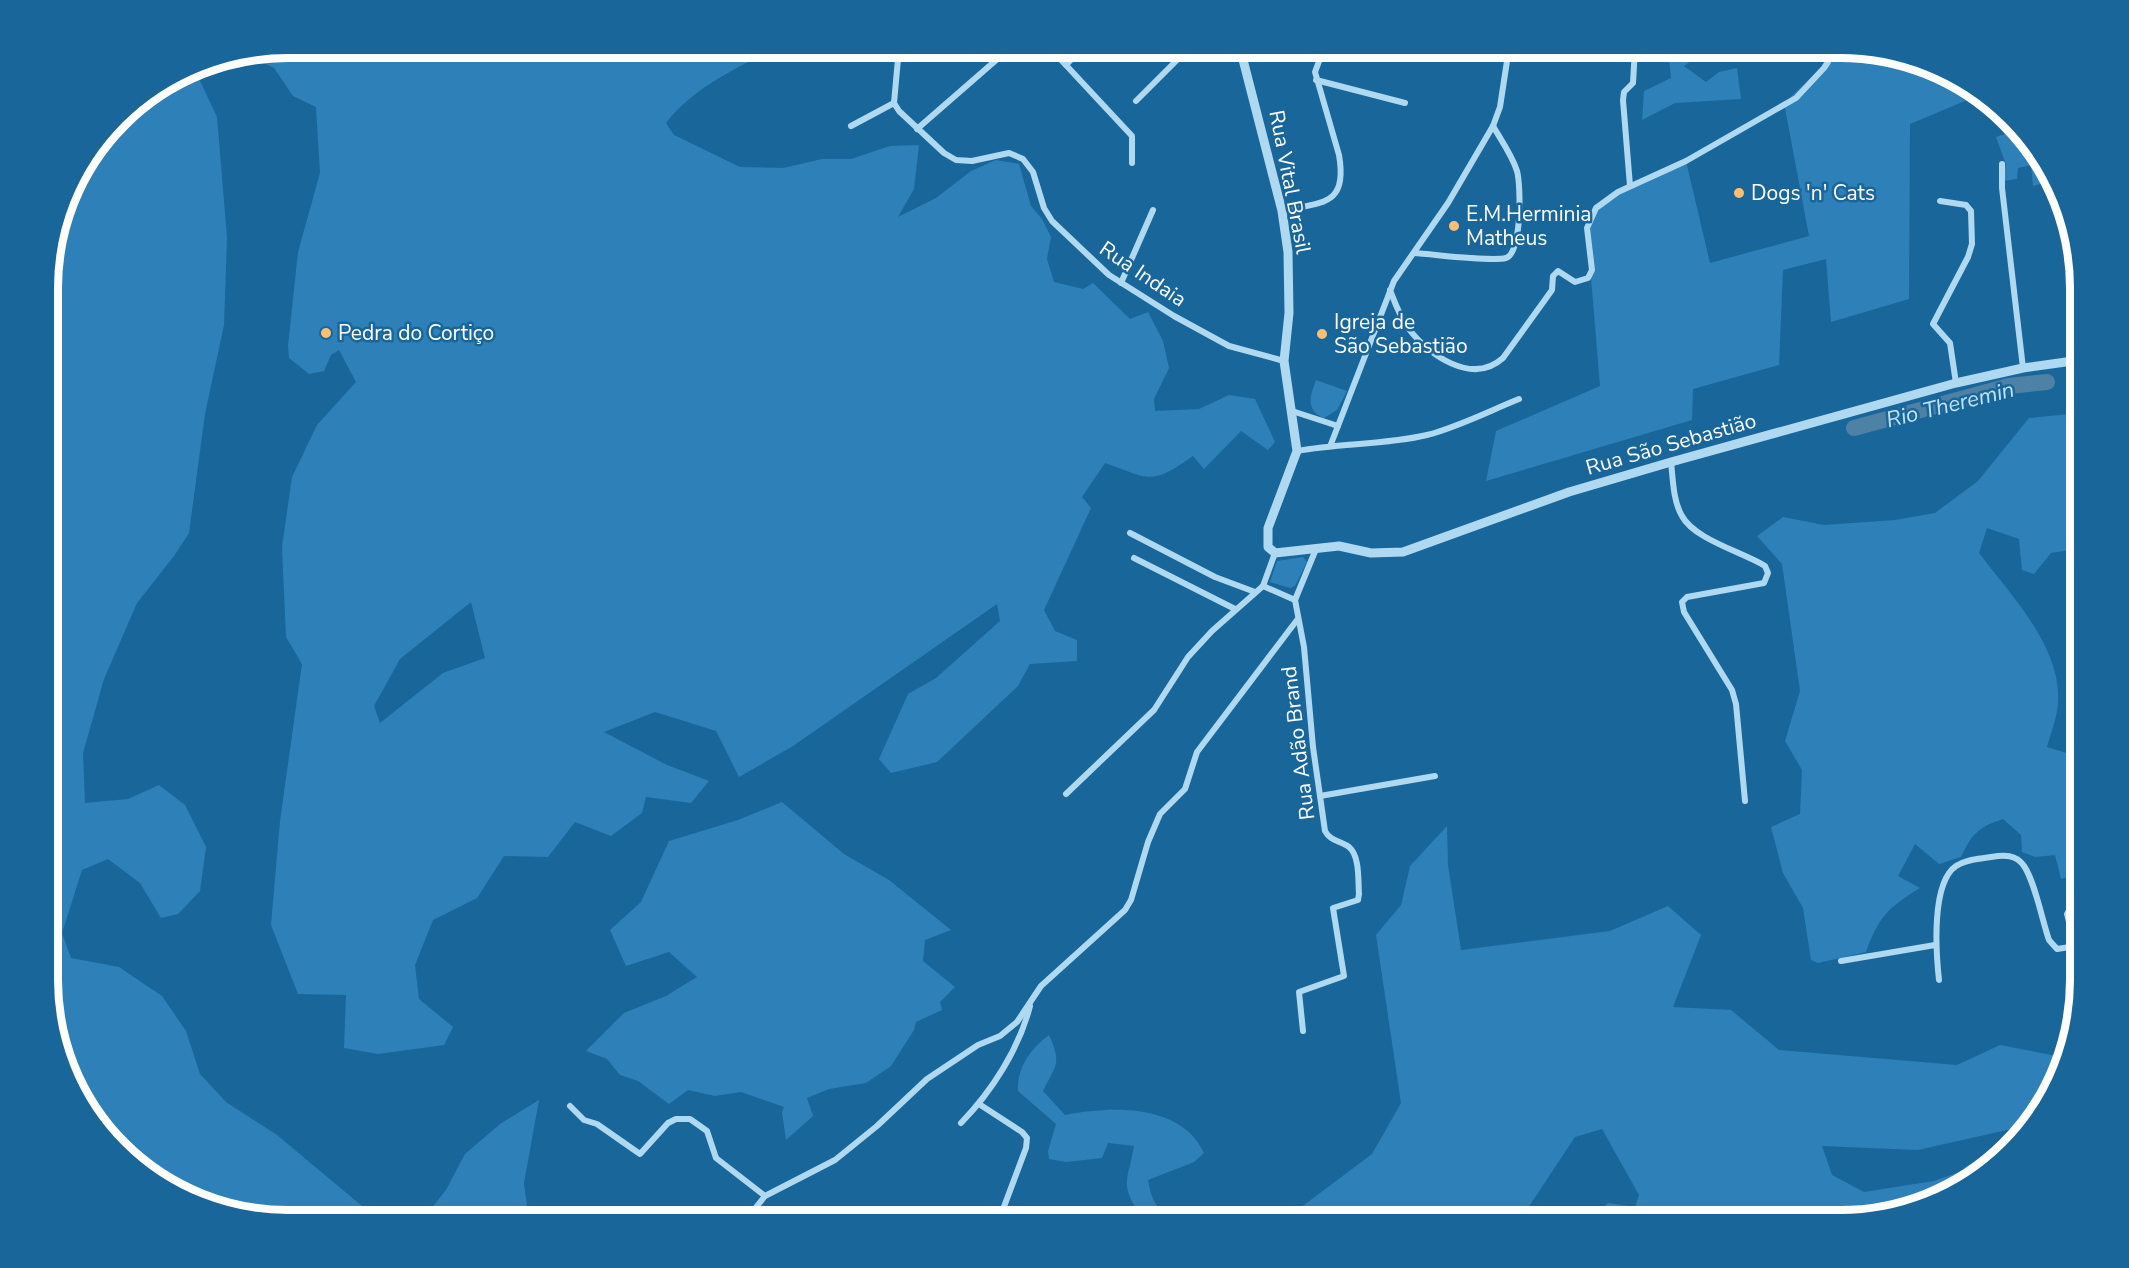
<svg xmlns="http://www.w3.org/2000/svg" width="2129" height="1268" font-family="'Nunito Sans',sans-serif">
  <style>
    .green { fill: #2d81b8; fill-rule: evenodd }
    .lines { fill: none; stroke-linecap: round; stroke-linejoin: round }
    .river { stroke: #4d81a6; stroke-width: 16 }
    .minor { stroke: #afd8f1; stroke-width: 6 }
    .tertiary { stroke: #afd8f1; stroke-width: 9 }
    .poi-dot { fill: #ffbf70; stroke: #19669b; stroke-width: 2 }
    .labels { text-anchor: middle; stroke-width: 5; stroke-linejoin: round; paint-order: stroke }
    .street-label { font-size: 21px; fill: #fff; stroke: #19669b }
    .poi-label { font-size: 21px; fill: #fff; stroke: #19669b; text-anchor: start }
    .water-label { font-size: 22px; font-style: italic; fill: #bfe2f8; stroke: #19669b }
    .rim { fill: none; stroke: #fff; stroke-width: 8 }
  </style>
  <rect width="100%" height="100%" fill="#19669b"/>
  <g class="green">
    <path d="M 289,48 L 775,48 C 736,69 694,87 666,123 L 674,135 L 740,167 L 783,168 L 822,159 L 851,159 L 890,146 L 919,145 L 914,189 L 898,217 L 936,198 L 971,171 L 996,160 L 1019,164 L 1031,206 L 1042,219 L 1051,237 L 1047,259 L 1054,282 L 1083,289 L 1093,283 L 1130,319 L 1148,312 L 1163,341 L 1169,368 L 1154,399 L 1155,411 L 1199,409 L 1229,395 L 1255,399 L 1275,442 L 1268,450 L 1241,431 L 1204,469 L 1193,456 C 1150,486 1151,479 1105,463 L 1082,497 L 1091,508 L 1044,610 L 1055,631 L 1077,640 L 1077,661 L 1030,664 L 1018,686 L 937,762 L 891,773 L 879,759 L 908,694 L 936,678 L 1000,621 L 997,604 L 793,746 L 739,777 L 716,731 L 655,712 L 604,732 L 667,765 L 709,781 L 691,803 L 646,797 L 642,813 L 611,836 L 575,822 L 548,857 L 504,856 L 477,898 L 433,920 L 415,965 L 419,999 L 453,1027 L 444,1045 L 378,1054 L 344,1048 L 346,995 L 298,994 L 271,925 L 280,821 L 302,664 L 286,637 L 282,547 L 292,477 L 317,425 L 356,382 L 339,350 L 331,355 L 324,371 L 309,374 L 289,358 L 288,346 L 298,252 L 320,173 L 316,107 L 293,96 L 274,68 L 250,56 ZM 471,602 L 485,658 L 443,673 L 380,723 L 374,706 L 400,659 Z"/>
    <polygon points="1668,48 1708,48 1684,66 1706,82 1719,72 1737,68 1741,99 1675,103 1642,120 1644,91 1671,78"/>
    <path d="M 1885,54 C 1918,58 1953,73 1977,96 L 1910,124 L 1909,299 L 1831,322 L 1826,259 L 1783,270 L 1779,365 L 1693,389 L 1692,420 L 1486,481 L 1496,431 L 1600,386 L 1588,242 L 1590,218 L 1607,199 L 1686,161 L 1710,263 L 1809,236 L 1784,103 L 1828,62 Z"/>
    <polygon points="194,68 217,117 227,238 224,325 205,414 189,533 174,556 137,603 104,679 83,753 85,803 128,799 159,785 185,805 206,847 200,891 178,914 161,918 140,883 108,859 82,870 62,933 71,958 119,967 162,996 186,1031 200,1074 226,1102 277,1135 362,1206 394,1220 430,1210 446,1190 465,1154 500,1124 539,1100 524,1183 529,1220 288,1220 226,1212 168,1188 88,1113 50,1010 50,258 73,182 130,108"/>
    <path d="M 2014,131 C 2032,147 2044,157 2048,182 L 2033,186 L 2031,165 L 2018,168 L 2017,179 L 2003,181 L 2002,170 L 2006,165 L 1996,137 Z"/>
    <polygon points="2058,191 2068,212 2073,237 2063,238 2055,196"/>
    <path d="M 1316,380 L 1347,391 L 1337,410 L 1324,418 C 1305,410 1310,396 1316,380 Z"/>
    <path d="M 2080,413 L 2080,680 L 2066,650 L 2073,571 L 2070,550 L 2051,553 L 2034,574 L 2022,570 L 2019,539 L 1987,528 L 1979,553 C 2012,597 2067,652 2057,711 C 2055,723 2050,736 2047,747 L 2080,757 L 2080,873 L 2061,879 L 2055,855 L 2035,857 L 2022,852 L 2021,835 L 2003,819 C 1977,828 1973,833 1961,857 L 1939,864 L 1915,844 L 1898,876 L 1920,888 C 1888,908 1879,916 1866,952 L 1818,963 L 1811,960 L 1803,908 L 1783,873 L 1771,827 L 1800,814 L 1802,770 L 1785,741 L 1800,691 L 1782,564 L 1757,536 L 1783,517 L 1824,525 L 1895,520 L 1935,513 L 1978,481 L 2029,418 Z"/>
    <polygon points="1303,557 1307,562 1295,586 1290,588 1270,582 1277,561"/>
    <polygon points="782,802 844,854 889,880 951,930 925,940 923,961 955,987 940,1002 942,1010 916,1022 914,1030 891,1066 866,1083 829,1089 807,1098 813,1116 786,1140 782,1112 784,1107 741,1092 715,1096 688,1090 669,1104 638,1081 620,1075 607,1059 586,1051 624,1013 666,996 697,977 669,952 626,966 610,930 641,902 669,841 738,820"/>
    <path d="M 1447,826 L 1448,865 L 1461,950 L 1610,931 L 1668,906 L 1701,935 L 1673,1007 L 1731,1010 L 1779,1050 L 1957,1065 L 2000,1045 L 2062,1057 L 2049,1100 L 2029,1125 L 1918,1150 L 1822,1146 L 1832,1175 L 1864,1192 L 1934,1181 L 1968,1169 L 1982,1172 L 1961,1188 L 1856,1220 L 1591,1220 L 1608,1203 L 1635,1207 L 1639,1195 L 1602,1129 L 1575,1137 L 1520,1220 L 1373,1220 L 1373,1208 C 1346,1218 1319,1226 1292,1214 L 1372,1154 L 1401,1103 L 1376,935 L 1401,905 L 1410,866 Z"/>
    <path d="M 1049,1035 C 1062,1064 1056,1065 1043,1091 L 1065,1115 C 1110,1106 1181,1103 1204,1153 L 1194,1162 L 1148,1180 C 1156,1229 1178,1206 1210,1220 L 1143,1220 C 1119,1182 1127,1185 1134,1146 L 1108,1143 L 1102,1158 L 1066,1162 L 1049,1159 L 1048,1151 L 1056,1124 L 1018,1091 C 1017,1068 1030,1049 1049,1035 Z"/>
  </g>
  <g class="lines">
    <polyline class="river" points="1854,428 2009,386 2047,382"/>
    <g class="minor">
      <polyline points="899,48 894,103 899,111 944,153 956,160 972,161 1009,153 1023,159 1033,172 1044,208 1052,221 1109,275 1174,316 1229,346 1284,361"/>
      <polyline points="1050,48 1132,136 1132,163"/>
      <polyline points="1194,48 1197,51 1201,48"/>
      <polyline points="1066,65 1082,48"/>
      <polyline points="1316,80 1405,103"/>
      <polyline points="1136,101 1189,48"/>
      <polyline points="851,126 894,103"/>
      <polyline points="917,129 1010,48"/>
      <polyline points="2002,164 2002,188 2023,368"/>
      <polyline points="1630,186 1623,100 1624,92 1633,83 1635,48"/>
      <polyline points="1940,201 1966,205 1971,211 1972,244 1968,257 1933,324 1950,343 1956,383"/>
      <path d="M 1282,211 C 1322,202 1348,206 1339,155 L 1315,72 L 1324,48"/>
      <path d="M 1414,253 C 1433,254 1490,262 1506,258 C 1522,253 1521,185 1517,171 C 1512,155 1501,140 1493,126"/>
      <polyline points="1121,283 1153,210"/>
      <path d="M 1390,290 C 1395,303 1400,317 1408,328 C 1429,355 1472,386 1503,358 L 1552,290 L 1553,276 L 1558,271 L 1575,282 L 1588,278 L 1592,270 L 1587,228 L 1596,208 L 1618,192 L 1686,161 L 1796,98 L 1824,68 L 1828,62 L 1825,48"/>
      <polyline points="1292,411 1338,426"/>
      <polyline points="1331,444 1394,281 1448,203 1493,126 1500,107 1509,48"/>
      <path d="M 1297,451 C 1340,443 1385,445 1427,435 C 1458,427 1489,411 1519,399"/>
      <path d="M 1671,462 C 1673,479 1673,501 1682,516 C 1694,539 1742,552 1765,566 L 1768,573 L 1764,583 L 1687,597 L 1682,602 L 1684,612 L 1732,690 L 1736,704 L 1745,801"/>
      <polyline points="1130,533 1215,577 1255,592"/>
      <polyline points="1134,558 1235,609"/>
      <polyline points="1263,586 1275,553"/>
      <polyline points="1263,586 1295,600"/>
      <polyline points="1066,794 1154,710 1188,657 1212,631 1263,586"/>
      <polyline points="1320,796 1435,776"/>
      <polyline points="1841,961 1935,945"/>
      <path d="M 1939,980 C 1936,953 1931,883 1956,866 C 1966,859 1980,859 1991,857 C 2004,855 2016,854 2024,866 C 2035,882 2042,920 2049,940 L 2057,949 L 2070,947 L 2074,941 L 2067,914 L 2074,902 L 2080,899"/>
      <path d="M 1303,1031 L 1299,992 L 1344,976 L 1333,908 L 1358,900 L 1359,894 C 1358,881 1360,856 1349,847 C 1341,841 1330,841 1325,831 L 1313,747 L 1304,647 L 1295,600 L 1316,549"/>
      <polyline points="979,1104 1022,1132 1027,1138 1026,1148 999,1220"/>
      <polyline points="570,1106 584,1120 597,1124 640,1154 668,1123 676,1119 690,1119 707,1131 716,1158 765,1196"/>
      <path d="M 961,1123 C 992,1091 1019,1049 1030,1006"/>
      <polyline points="746,1220 765,1196 835,1160 877,1126 927,1079 978,1045 1000,1036 1017,1022 1041,986 1125,910 1131,900 1148,842 1160,814 1185,789 1197,752 1297,620"/>
    </g>
    <polyline class="tertiary" points="1240,48 1282,211 1288,252 1289,313 1284,361 1297,451 1268,528 1268,547 1275,553 1339,546 1371,553 1403,552 1569,492 1671,462 1956,383 2023,368 2080,360"/>
  </g>
  <g class="poi-dot">
    <circle cx="1739" cy="193" r="6"/>
    <circle cx="1454" cy="226" r="6"/>
    <circle cx="326" cy="333" r="6"/>
    <circle cx="1322" cy="334" r="6"/>
  </g>
  <g class="labels">
    <g class="street-label">
      <text transform="translate(1290 182) rotate(79)" y="7">Rua Vital Brasil</text>
      <text transform="translate(1143 274) rotate(34)" y="7">Rua Indaia</text>
      <text transform="translate(1671 444) rotate(-16)" y="7">Rua São Sebastião</text>
      <text transform="translate(1298 743) rotate(-97)" y="7">Rua Adão Brand</text>
    </g>
    <g class="poi-label">
      <text x="1751" y="200">Dogs 'n' Cats</text>
      <text x="1466" y="221">E.M.Herminia<tspan x="1466" dy="24">Matheus</tspan></text>
      <text x="1334" y="329">Igreja de<tspan x="1334" dy="24">São Sebastião</tspan></text>
      <text x="338" y="340">Pedra do Cortiço</text>
    </g>
    <g class="water-label">
      <text transform="translate(1950 404) rotate(-14)" y="8">Rio Theremin</text>
    </g>
  </g>
  <path d="M0 0H2129V1268H0ZM288 58H1840A230 230 0 0 1 2070 288V980A230 230 0 0 1 1840 1210H288A230 230 0 0 1 58 980V288A230 230 0 0 1 288 58Z" fill="#19669b" fill-rule="evenodd"/>
  <path class="rim" d="M288 58H1840A230 230 0 0 1 2070 288V980A230 230 0 0 1 1840 1210H288A230 230 0 0 1 58 980V288A230 230 0 0 1 288 58Z"/>
</svg>
